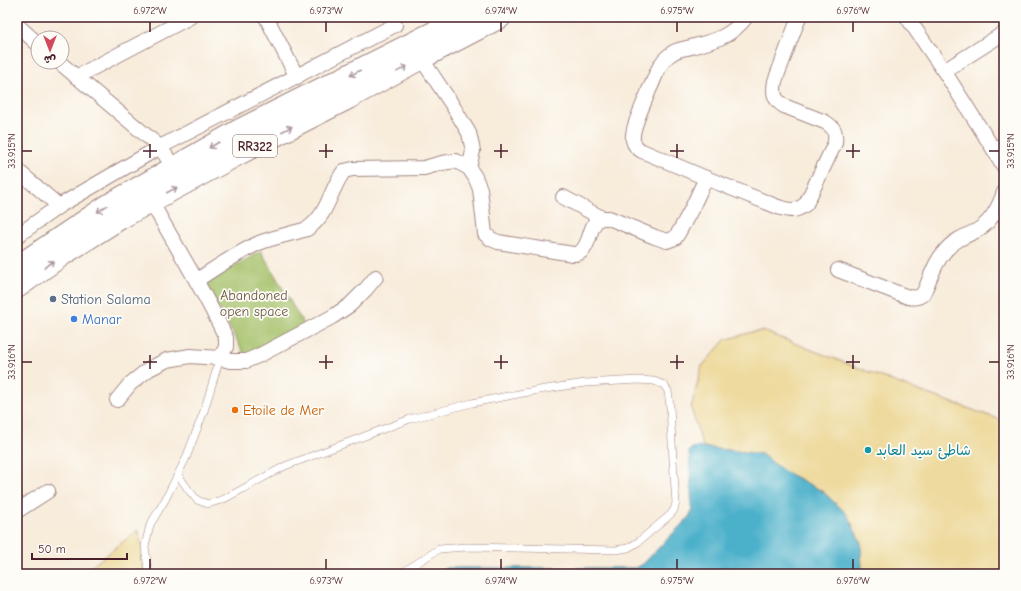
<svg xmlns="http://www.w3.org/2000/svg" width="1021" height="591" font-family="'Comic Neue','Playpen Sans Arabic',sans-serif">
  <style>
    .green { fill: #a4c067; stroke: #777049 }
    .sand { fill: #eeda9e; stroke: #9c7c64 }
    .water { fill: #4bb0ca; stroke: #4a687a }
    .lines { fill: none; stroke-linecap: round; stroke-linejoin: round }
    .service-casing { stroke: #a18683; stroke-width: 8 }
    .minor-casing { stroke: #a18683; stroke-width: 16 }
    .primary-casing { stroke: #a18683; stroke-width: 24 }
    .service { stroke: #fff; stroke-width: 7 }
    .minor { stroke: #fff; stroke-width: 14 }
    .primary { stroke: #fff; stroke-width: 22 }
    .oneway { stroke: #ae9aa0 }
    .ticks { fill: none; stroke: #4a1f2b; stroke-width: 1.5 }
    .service-dot { fill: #5c6f8a; stroke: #fdfcf7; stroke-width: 1.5 }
    .shop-dot { fill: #3f7fe0; stroke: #fdfcf7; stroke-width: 1.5 }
    .food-dot { fill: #e8710a; stroke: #fdfcf7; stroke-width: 1.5 }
    .culture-dot { fill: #0f9aa8; stroke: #fdfcf7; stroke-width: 1.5 }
    .labels { text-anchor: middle; stroke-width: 3.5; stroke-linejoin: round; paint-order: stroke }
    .shield { fill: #fdfcf7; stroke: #806168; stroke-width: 1 }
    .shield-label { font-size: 13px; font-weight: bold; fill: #4a1f2b }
    .park-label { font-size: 14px; fill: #6a5740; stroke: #fdfcf7 }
    .service-label { font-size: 14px; fill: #4e5e75; stroke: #fdfcf7; text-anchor: start }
    .shop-label { font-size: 14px; fill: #366cbe; stroke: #fdfcf7; text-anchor: start }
    .food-label { font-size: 14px; fill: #c56008; stroke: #fdfcf7; text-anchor: start }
    .culture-label { font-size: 14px; fill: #0d838f; stroke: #fdfcf7; text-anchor: start }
    .neatline { fill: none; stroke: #4a1f2b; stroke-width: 1.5 }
    .ticks-label { font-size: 10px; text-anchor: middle; fill: #4a1f2b }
  </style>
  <rect width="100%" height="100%" fill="#fdfcf7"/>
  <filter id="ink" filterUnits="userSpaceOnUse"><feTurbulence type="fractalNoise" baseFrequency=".025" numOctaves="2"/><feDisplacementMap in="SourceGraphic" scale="8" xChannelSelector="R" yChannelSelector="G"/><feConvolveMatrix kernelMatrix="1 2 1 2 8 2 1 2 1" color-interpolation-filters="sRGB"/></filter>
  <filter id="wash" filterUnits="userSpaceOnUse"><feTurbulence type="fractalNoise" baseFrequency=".012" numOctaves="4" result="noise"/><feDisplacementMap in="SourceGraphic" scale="16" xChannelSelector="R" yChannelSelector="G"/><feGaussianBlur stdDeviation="0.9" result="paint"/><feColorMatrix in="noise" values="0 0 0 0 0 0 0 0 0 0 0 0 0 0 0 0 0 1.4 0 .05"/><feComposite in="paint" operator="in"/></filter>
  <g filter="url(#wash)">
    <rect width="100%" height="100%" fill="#f8ecdb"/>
    <polygon class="green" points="261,251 304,325 246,357 205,283"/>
    <g class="sand">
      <polygon points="763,331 905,386 1004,421 1004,574 862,574 861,543 847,514 822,491 784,471 761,454 703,447 691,408 702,366 725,340 752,332"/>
      <polygon points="138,530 150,574 82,574"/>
    </g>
    <polygon class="water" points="703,447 761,454 784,471 822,491 847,514 861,543 862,574 433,574 435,572 447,568 636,568 643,564 689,517 692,511 689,451 692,448"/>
  </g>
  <g filter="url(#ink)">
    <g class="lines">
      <defs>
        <g id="service">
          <polyline points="178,475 188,489 197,500 208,504 224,499 285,466 410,419 472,403 539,390 585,383 638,380 654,381 664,385 668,391 670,407 673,460 676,503 674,510 670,515 638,542 628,548 616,550 467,547 439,549 400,574"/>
          <polyline points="150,574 148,570 145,546 150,525 165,500 186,458 204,411 220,358"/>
        </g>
        <g id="minor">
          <polyline points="266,17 297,77"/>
          <path d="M 746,17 C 731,37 714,41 691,47 C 684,49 676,49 671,54 C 666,57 662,62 659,68 C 655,75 653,83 649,90 C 645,102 631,128 633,140 C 634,145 638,149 642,151 L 706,178 L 778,207 C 791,211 795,212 806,204 L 835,143 C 836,132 835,128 825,122 L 784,106 C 773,99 773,92 775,81 L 799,17"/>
          <polyline points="907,17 944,71 994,150 1004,144"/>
          <polyline points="17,25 38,44"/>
          <polyline points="421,58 451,103 469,133 473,151 469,168"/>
          <polyline points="59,62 160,147 174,168"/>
          <polyline points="944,71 1004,33"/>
          <polyline points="76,77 190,17"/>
          <polyline points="994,150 1004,167"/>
          <polyline points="17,170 59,206"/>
          <polyline points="563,197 602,218"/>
          <path d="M 151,201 C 176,247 204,290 226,338 L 226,347 L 220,358"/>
          <polyline points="17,236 59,206 160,147 395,25"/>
          <path d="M 838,270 L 908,297 C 914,298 918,298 923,294 C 930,280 934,263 945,251 C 953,241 965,236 976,231 C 991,223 999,207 1004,192"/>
          <path d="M 197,280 C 217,267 237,253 259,243 C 274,237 291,234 307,229 C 329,214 329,191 344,171 L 353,169 L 424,168 L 442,163 L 456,161 L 469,168 L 475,177 L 480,189 L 485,234 L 491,239 L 498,242 L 573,254 C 575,254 577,254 579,253 C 592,246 588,221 602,218 C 604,218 607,218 609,218 L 655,237 L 667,241 L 675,238 L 679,232 L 691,210 L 706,178"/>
          <polyline points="117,400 130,384 149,369 167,360 190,356 220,358 230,361 246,361 260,355 332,317 350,305 366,289 376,277"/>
          <polyline points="17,511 48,491"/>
        </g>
        <g id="primary">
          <polyline points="17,267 109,205 240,130 465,17"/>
          <polyline points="17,287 63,254 120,218 151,201 240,153 348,98 421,58 500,17"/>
        </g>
      </defs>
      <use href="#service" class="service-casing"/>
      <use href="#minor" class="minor-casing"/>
      <use href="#primary" class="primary-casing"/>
      <use href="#service" class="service"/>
      <use href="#minor" class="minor"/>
      <use href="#primary" class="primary"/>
    </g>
    <defs><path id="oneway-shaft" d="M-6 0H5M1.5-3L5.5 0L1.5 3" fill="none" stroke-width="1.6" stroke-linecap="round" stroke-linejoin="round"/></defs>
    <g class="oneway">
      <use href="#oneway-shaft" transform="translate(402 69) rotate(-29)"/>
      <use href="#oneway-shaft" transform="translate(355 73) rotate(153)"/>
      <use href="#oneway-shaft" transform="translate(287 129) rotate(-27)"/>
      <use href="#oneway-shaft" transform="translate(214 145) rotate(150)"/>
      <use href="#oneway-shaft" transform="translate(172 190) rotate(-28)"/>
      <use href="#oneway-shaft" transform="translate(102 209) rotate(146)"/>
      <use href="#oneway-shaft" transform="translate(49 264) rotate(-36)"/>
    </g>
  </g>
  <path class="ticks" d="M 150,22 L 150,32M 326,22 L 326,32M 501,22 L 501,32M 677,22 L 677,32M 853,22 L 853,32M 150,144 L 150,158M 326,144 L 326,158M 501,144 L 501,158M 677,144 L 677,158M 853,144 L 853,158M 22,151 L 32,151M 143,151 L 157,151M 319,151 L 333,151M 494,151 L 508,151M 670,151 L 684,151M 846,151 L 860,151M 989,151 L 999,151M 150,355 L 150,369M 326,355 L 326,369M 501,355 L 501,369M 677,355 L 677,369M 853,355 L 853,369M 22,362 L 32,362M 143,362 L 157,362M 319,362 L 333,362M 494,362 L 508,362M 670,362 L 684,362M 846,362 L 860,362M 989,362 L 999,362M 150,559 L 150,569M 326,559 L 326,569M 501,559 L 501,569M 677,559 L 677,569M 853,559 L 853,569"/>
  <circle class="service-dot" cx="53" cy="299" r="4"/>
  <circle class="shop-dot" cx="74" cy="319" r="4"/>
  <circle class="food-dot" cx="235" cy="410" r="4"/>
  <circle class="culture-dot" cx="868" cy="450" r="4"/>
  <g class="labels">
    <rect class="shield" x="233" y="135" width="44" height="22" rx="3"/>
    <g class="shield-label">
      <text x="255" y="151">RR322</text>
    </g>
    <g class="park-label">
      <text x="254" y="300">Abandoned<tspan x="254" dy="16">open space</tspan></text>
    </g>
    <g class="service-label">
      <text x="61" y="304">Station Salama</text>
    </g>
    <g class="shop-label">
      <text x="82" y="324">Manar</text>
    </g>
    <g class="food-label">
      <text x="243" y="415">Etoile de Mer</text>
    </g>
    <g class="culture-label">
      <text x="876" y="455">شاطئ سيد العابد</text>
    </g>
  </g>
  <rect width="1021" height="591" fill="none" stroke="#fdfcf7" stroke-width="44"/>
  <g transform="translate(50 50) rotate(180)"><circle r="19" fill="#fdfcf7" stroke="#b5a4a5"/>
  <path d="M0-3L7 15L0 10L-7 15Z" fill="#d1495b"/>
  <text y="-6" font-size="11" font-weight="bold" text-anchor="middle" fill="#4a1f2b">ش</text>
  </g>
  <path d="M32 553v6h95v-6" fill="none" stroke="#4a1f2b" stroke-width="2"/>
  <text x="38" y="553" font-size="12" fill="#4a1f2b" stroke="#fdfcf7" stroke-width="3" paint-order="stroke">50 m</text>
  <rect x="22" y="22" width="977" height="547" class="neatline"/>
  <g class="ticks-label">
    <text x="150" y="14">6.972°W</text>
    <text x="326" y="14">6.973°W</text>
    <text x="501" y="14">6.974°W</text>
    <text x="677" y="14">6.975°W</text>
    <text x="853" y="14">6.976°W</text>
    <text transform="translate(1010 151) rotate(-90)" y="4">33.915°N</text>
    <text transform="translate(11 151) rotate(-90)" y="4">33.915°N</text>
    <text transform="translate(1010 362) rotate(-90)" y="4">33.916°N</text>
    <text transform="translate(11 362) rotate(-90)" y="4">33.916°N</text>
    <text x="150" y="584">6.972°W</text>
    <text x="326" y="584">6.973°W</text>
    <text x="501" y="584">6.974°W</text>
    <text x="677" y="584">6.975°W</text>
    <text x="853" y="584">6.976°W</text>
  </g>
</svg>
